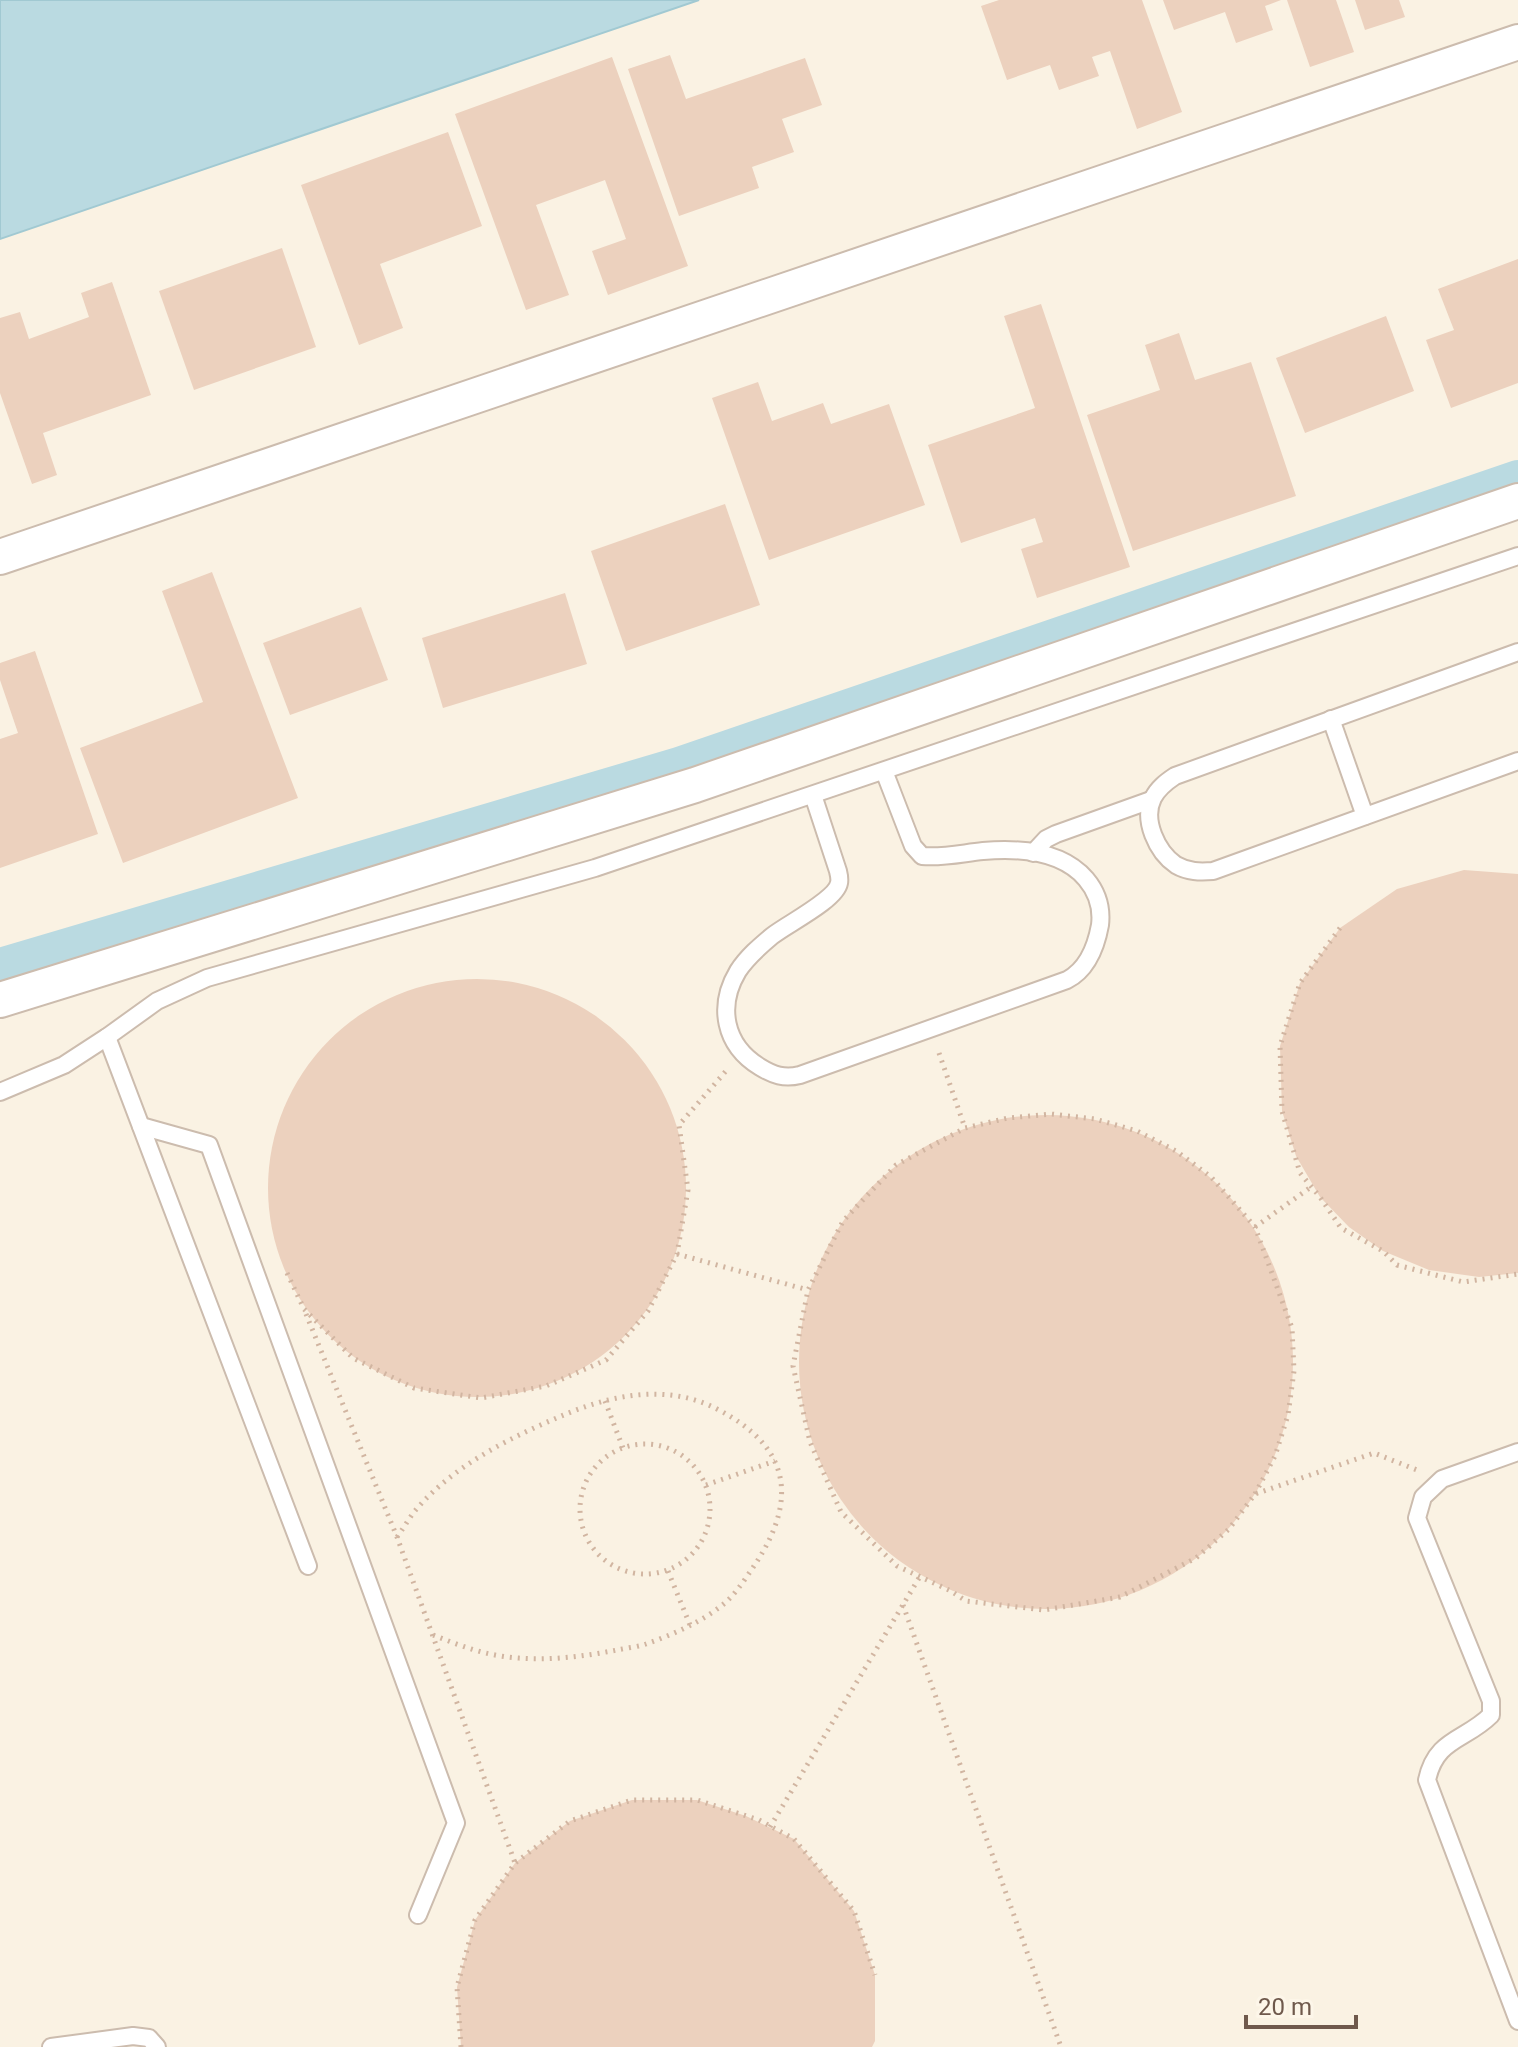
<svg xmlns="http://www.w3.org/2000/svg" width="1518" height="2047" font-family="Roboto,sans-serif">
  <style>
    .water { fill: #badae1; stroke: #a1c9d2; stroke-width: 2 }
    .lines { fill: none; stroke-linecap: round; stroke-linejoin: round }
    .canal { stroke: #badae1; stroke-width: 38 }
    .building { fill: #ecd1be }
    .lane-casing { stroke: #ccbcae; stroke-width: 20 }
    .street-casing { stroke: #ccbcae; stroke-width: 38 }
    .path { stroke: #d1b5a1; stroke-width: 5; stroke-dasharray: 2 6; stroke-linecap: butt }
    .lane { stroke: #fff; stroke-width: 16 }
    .street { stroke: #fff; stroke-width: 34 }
  </style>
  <rect width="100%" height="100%" fill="#faf2e3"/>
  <polygon class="water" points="0,0 699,0 0,239"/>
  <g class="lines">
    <polyline class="canal" points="0,967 679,766 1518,479"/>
  </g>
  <g class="building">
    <polygon points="999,0 1142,0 1182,112 1137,129 1110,51 1092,57 1099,76 1059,90 1050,65 1007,80 981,6"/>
    <polygon points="1163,0 1281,0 1265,6 1273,30 1236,43 1225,12 1174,30"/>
    <polygon points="1287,0 1336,0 1354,52 1310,67"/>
    <polygon points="1355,0 1399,0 1405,17 1365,30"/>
    <polygon points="670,55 686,99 805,58 822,105 782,119 794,152 752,167 759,188 679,216 628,69"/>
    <polygon points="612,57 688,266 608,295 592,251 626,239 605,180 536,205 569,295 526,310 455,114"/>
    <polygon points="448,132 482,226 380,264 403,328 359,345 301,185"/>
    <polygon points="282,248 316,347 194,390 159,291"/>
    <polygon points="1518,259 1518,383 1451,408 1426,340 1454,330 1438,289"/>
    <polygon points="112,282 151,395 43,433 57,475 32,484 0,393 0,318 20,312 29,339 89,317 81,293"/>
    <polygon points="1041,304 1130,567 1037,598 1021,549 1043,542 1035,518 961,543 928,445 1035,408 1004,316"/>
    <polygon points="1386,316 1414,391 1305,433 1276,358"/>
    <polygon points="1179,333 1195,380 1251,362 1296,496 1133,551 1087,415 1160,390 1145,345"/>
    <polygon points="758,382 772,421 823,403 831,424 889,404 925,505 769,560 712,398"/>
    <polygon points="725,504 760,605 626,651 591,551"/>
    <polygon points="212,572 298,798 123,863 80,748 203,702 162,591"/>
    <polygon points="565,593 587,664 443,708 422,638"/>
    <polygon points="361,607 388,680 290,715 263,643"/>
    <polygon points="35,651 98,834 0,868 0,739 18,733 0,680 0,663"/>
    <polygon points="1464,870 1518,874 1518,1273 1479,1277 1429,1270 1383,1251 1349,1227 1320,1197 1296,1156 1282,1111 1280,1046 1300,983 1340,928 1397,889"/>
    <circle cx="477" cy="1188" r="209"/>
    <circle cx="1046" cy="1362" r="247"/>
    <polygon points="632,1800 697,1800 746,1816 794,1839 854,1911 875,1975 875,2041 872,2047 461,2047 457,1987 475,1920 515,1863 570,1821"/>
  </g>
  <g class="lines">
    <defs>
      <g id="lane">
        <path d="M 1518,652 L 1175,776 C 1166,782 1158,788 1153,798 C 1142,820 1157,852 1176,865 C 1188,872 1200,872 1213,871 L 1518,761"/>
        <polyline points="1331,719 1365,816"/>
        <path d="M 813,795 L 838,871 C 839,875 840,879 839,883 C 836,900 787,924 772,936 C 760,946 747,957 738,971 C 717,1006 724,1045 760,1067 C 773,1075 784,1079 800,1075 L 1067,980 C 1088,969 1096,947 1100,925 C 1102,908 1097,892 1086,879 C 1062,851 1018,848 983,851 C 963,853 943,858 922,856 L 913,846 L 884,771"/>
        <polyline points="1033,853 1046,839 1056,834 1151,800"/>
        <polyline points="107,1037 308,1566"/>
        <polyline points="0,1092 64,1065 107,1037 157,1001 207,978 595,868 1518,556"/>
        <polyline points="141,1126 209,1145 456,1823 418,1915"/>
        <path d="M 1518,1452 L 1442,1479 L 1423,1497 L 1417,1518 L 1491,1701 L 1491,1715 C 1465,1741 1436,1738 1427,1780 L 1518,2021"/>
        <polyline points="51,2047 133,2036 149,2038 157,2047"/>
      </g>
      <g id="street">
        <polyline points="0,557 1518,42"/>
        <polyline points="0,1000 695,785 1518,501"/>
      </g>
    </defs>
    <use href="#lane" class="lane-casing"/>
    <use href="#street" class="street-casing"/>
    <g class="path">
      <polyline points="1340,928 1300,983 1280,1046 1282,1111 1300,1173 1320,1197 1341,1228 1383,1251 1397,1265 1463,1282 1518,1274"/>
      <polyline points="939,1053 965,1128"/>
      <polyline points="1255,1227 1311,1187"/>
      <polyline points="677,1254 808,1290"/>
      <polyline points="287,1273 304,1309 353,1358 414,1388 481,1398 546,1386 606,1360 648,1311 677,1254 688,1190 679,1125 726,1071"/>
      <polyline points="306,1314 397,1537 515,1863"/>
      <polyline points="605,1401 623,1448"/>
      <circle cx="645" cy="1509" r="65"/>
      <polyline points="706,1485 775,1461"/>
      <polyline points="1255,1494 1275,1456 1288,1415 1294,1371 1292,1328 1255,1227 1211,1177 1176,1151 1137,1131 1095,1119 1051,1114 1008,1118 965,1128 896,1165 843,1221 808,1290 793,1366 810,1442 841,1512 897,1566 951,1591 966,1601 1044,1610 1120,1597 1196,1558 1229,1529 1255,1494 1374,1453 1417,1470"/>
      <path d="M 397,1537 C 403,1529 408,1520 414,1512 C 453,1465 511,1437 566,1414 C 614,1394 669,1384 717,1409 C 789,1446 799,1497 756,1563 C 747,1576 738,1591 726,1602 C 704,1621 674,1634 646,1644 C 637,1647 626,1648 617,1650 C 576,1658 532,1663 490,1654 C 471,1650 451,1642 433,1635"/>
      <polyline points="668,1571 690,1625"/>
      <polyline points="903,1605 1061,2047"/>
      <polyline points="770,1827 919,1578"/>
      <polyline points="461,2047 457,1987 475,1920 515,1863 570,1821 632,1800 697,1800 759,1820 794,1839 854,1911 875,1975"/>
    </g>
    <use href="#lane" class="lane"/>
    <use href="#street" class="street"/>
  </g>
  <path d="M1246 2015v12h110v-12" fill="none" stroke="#6f594c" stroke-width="4"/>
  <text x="1258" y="2015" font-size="24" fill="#6f594c" stroke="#fdf6e9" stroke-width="6" paint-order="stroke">20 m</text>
</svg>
